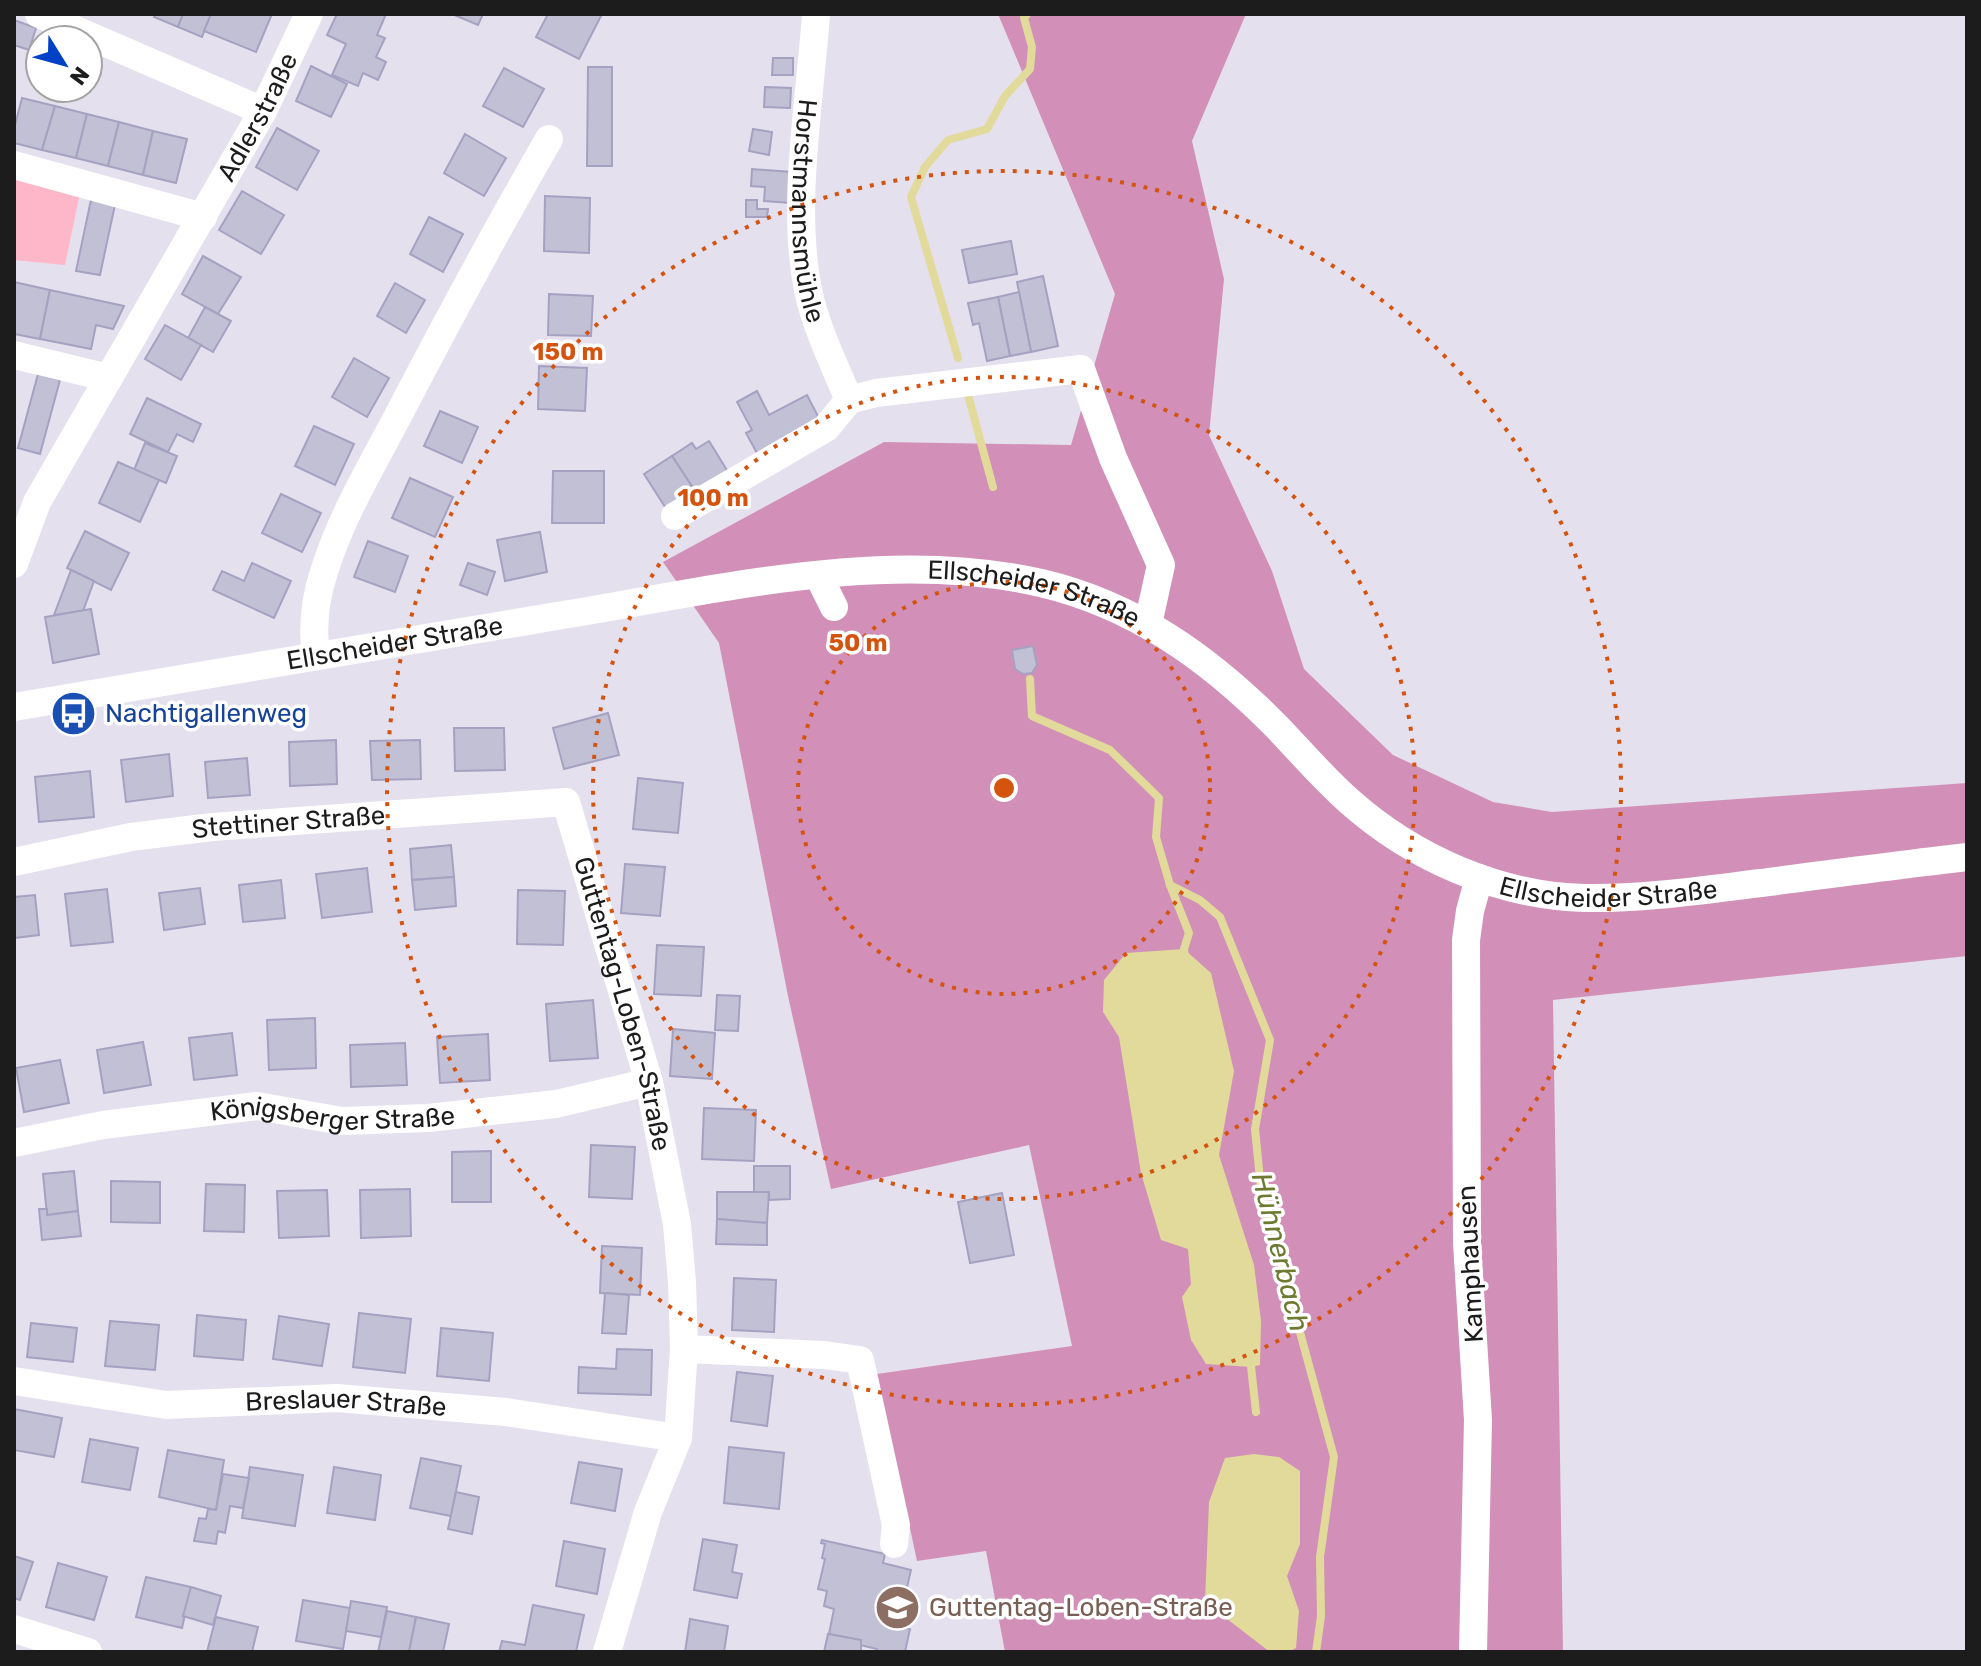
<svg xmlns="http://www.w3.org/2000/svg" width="1981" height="1666" font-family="Rubik,sans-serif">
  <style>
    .forest { fill: #d290b9 }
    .park { fill: #feb7c8 }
    .water { fill: #e1da9b }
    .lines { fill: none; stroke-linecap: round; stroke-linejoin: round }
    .stream { stroke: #e1da9b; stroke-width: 8 }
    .building { fill: #c2c0d5; stroke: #a5a1c1; stroke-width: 2 }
    .minor { stroke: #fff; stroke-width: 28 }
    .ring { fill: none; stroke: #d4530e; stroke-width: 4; stroke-dasharray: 4 8 }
    .labels { text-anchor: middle; stroke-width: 7; stroke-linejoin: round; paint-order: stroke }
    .street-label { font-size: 26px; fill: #1c1c1c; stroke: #fff }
    .transit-label { font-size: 26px; fill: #164399; stroke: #fff; text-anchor: start }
    .education-label { font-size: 26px; fill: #785e54; stroke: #fff; text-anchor: start }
    .water-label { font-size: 28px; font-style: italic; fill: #6d7a30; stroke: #fff }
    .centre { fill: #d4530e; stroke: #fff; stroke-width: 4 }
    .ring-label { font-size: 24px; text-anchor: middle; font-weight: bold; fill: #d4530e; stroke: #fff; stroke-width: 7; stroke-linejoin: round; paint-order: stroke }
  </style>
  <rect width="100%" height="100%" fill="#e5e0ee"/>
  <polygon class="forest" points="998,14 1246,14 1192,141 1224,279 1209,435 1272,571 1304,669 1393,755 1493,802 1552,812 1967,783 1967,956 1553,1000 1563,1652 1005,1652 986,1551 917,1561 877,1374 1072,1346 1029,1145 831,1189 788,996 719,643 663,562 884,442 1071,445 1115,294"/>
  <polygon class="park" points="14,175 80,193 65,265 14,260"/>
  <g class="water">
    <polygon points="1184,949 1211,973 1234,1071 1219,1155 1254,1265 1261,1321 1260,1365 1252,1367 1206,1364 1191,1340 1182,1297 1191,1284 1188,1249 1161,1240 1141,1173 1119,1037 1103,1012 1104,980 1126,953"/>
    <polygon points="1254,1454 1279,1457 1300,1471 1300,1544 1287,1576 1299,1611 1296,1648 1288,1652 1270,1652 1205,1602 1209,1502 1225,1458"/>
  </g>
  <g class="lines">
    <g class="stream">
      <polyline points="958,358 911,197 925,167 948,140 987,129 1005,96 1030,69 1032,47 1024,18 1027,14"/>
      <polyline points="968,395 993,487"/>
      <polyline points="1030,679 1032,716 1110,750 1159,798 1156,837 1170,885 1189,933 1184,949 1185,956"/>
      <polyline points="1170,885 1200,900 1220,917 1270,1040 1255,1129 1261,1189 1334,1457 1320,1557 1321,1616 1316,1652"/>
      <polyline points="1250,1357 1256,1412"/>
    </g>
  </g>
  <g class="building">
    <polygon points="155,14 183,14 178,27 154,17"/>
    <polygon points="183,14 211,14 202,37 178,27"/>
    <polygon points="211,14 272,14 256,52 204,31"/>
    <polygon points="337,14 386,14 377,35 385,38 376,57 386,62 378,80 363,73 358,86 332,75 346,44 327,35"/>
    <polygon points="452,14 483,14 478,25"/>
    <polygon points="548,14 602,14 579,59 536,37"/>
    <polygon points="14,20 36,28 29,50 14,45"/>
    <polygon points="773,58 793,58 793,75 772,75"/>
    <polygon points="311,66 347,84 331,117 296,101"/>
    <polygon points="588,67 612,67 612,166 587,166"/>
    <polygon points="504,68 544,89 523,127 483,106"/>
    <polygon points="765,87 791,88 790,108 764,107"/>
    <polygon points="22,98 55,106 42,150 14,143 14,129"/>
    <polygon points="55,106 87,114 76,158 42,150"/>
    <polygon points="87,114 119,122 108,166 76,158"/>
    <polygon points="119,122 153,131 143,175 108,166"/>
    <polygon points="277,128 319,151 297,190 256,167"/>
    <polygon points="753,129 772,132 769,155 749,151"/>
    <polygon points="153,131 187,139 176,183 143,175"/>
    <polygon points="465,134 506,158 484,196 444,173"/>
    <polygon points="752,169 792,172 791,203 764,201 765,187 751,186"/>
    <polygon points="242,191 284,215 261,254 219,230"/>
    <polygon points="92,195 116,200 100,275 76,271"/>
    <polygon points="545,196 590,198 589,253 544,251"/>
    <polygon points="746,200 757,200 757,209 768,209 767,217 746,217"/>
    <polygon points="429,217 463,234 443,272 410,254"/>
    <polygon points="1011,241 1017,274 969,283 962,250"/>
    <polygon points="203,256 241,277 218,314 182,294"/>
    <polygon points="1043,276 1058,346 1031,352 1017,282"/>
    <polygon points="14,282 50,290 40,339 14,334"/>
    <polygon points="395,283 425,300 406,333 377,316"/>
    <polygon points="50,290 124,306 113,329 96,325 91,349 40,339"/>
    <polygon points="1019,292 1031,352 1010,356 998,297"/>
    <polygon points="549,294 593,296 591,336 548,335"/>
    <polygon points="998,297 1010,356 987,361 979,323 973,325 968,303"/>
    <polygon points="205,307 231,321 213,352 188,338"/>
    <polygon points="165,325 201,345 181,380 145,359"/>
    <polygon points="354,358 389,378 367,417 332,397"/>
    <polygon points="539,366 587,368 585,411 538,409"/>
    <polygon points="38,374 60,380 40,454 18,448"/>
    <polygon points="757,391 769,415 807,395 821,422 758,455 746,433 752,430 737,402"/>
    <polygon points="147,398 201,424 193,442 177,434 168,452 130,434"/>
    <polygon points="440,411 478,427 462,463 424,446"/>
    <polygon points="314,426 354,444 335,485 295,466"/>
    <polygon points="709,441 730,475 695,491 672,456 692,443 696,449"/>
    <polygon points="145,443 177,456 166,483 134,470"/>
    <polygon points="672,456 695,491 667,510 644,474"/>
    <polygon points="118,462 159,480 140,522 99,503"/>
    <polygon points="553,471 604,471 604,523 552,523"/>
    <polygon points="410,478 453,497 435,537 392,518"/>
    <polygon points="281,494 321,513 302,552 262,533"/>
    <polygon points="85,531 129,553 111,590 67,568"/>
    <polygon points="540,532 547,572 505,581 497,540"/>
    <polygon points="368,541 408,556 395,592 354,577"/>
    <polygon points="252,563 291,581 274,618 213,590 222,571 244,581"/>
    <polygon points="468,563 495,572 487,595 460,585"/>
    <polygon points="71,570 94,581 83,611 54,615"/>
    <polygon points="91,609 99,654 53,663 45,617"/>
    <polygon points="1033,646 1037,665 1032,673 1023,674 1015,669 1012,650"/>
    <polygon points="608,713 619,755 564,769 553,728"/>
    <polygon points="454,728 504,728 505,770 455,771"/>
    <polygon points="336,740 337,784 290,786 289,742"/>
    <polygon points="420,740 421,779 372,780 370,741"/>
    <polygon points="169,754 173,796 126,802 121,760"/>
    <polygon points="247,758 250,795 208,798 205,762"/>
    <polygon points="90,771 94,817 39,822 35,777"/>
    <polygon points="638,778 683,783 678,833 633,829"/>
    <polygon points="451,845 454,877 412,880 410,849"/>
    <polygon points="625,864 665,867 660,916 621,913"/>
    <polygon points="367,868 372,912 322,918 316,874"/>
    <polygon points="454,877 456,906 415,910 412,880"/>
    <polygon points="281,880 285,918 243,922 239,885"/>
    <polygon points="200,888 205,924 164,930 159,893"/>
    <polygon points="107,889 113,942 71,946 65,894"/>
    <polygon points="518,890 565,891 563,945 517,944"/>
    <polygon points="35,895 39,935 14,938 14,897"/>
    <polygon points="657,945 704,947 701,996 654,994"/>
    <polygon points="717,995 740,996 738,1031 715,1030"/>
    <polygon points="593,1000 598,1058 550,1061 546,1004"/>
    <polygon points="315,1018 316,1068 269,1070 267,1020"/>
    <polygon points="673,1029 715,1033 712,1079 670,1076"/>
    <polygon points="232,1033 237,1075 194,1080 189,1038"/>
    <polygon points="488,1034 490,1080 440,1083 437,1037"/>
    <polygon points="143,1042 151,1085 104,1093 97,1050"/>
    <polygon points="405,1043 407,1085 351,1087 350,1045"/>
    <polygon points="60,1060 69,1103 24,1112 16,1068"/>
    <polygon points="704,1108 756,1110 754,1161 702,1159"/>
    <polygon points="591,1145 635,1147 632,1199 589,1197"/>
    <polygon points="491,1151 491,1202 452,1202 452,1152"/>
    <polygon points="754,1166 790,1166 790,1199 769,1200 769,1192 754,1192"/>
    <polygon points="74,1171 78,1211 47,1215 43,1174"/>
    <polygon points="111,1181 160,1182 160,1223 111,1222"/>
    <polygon points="206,1184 245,1185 244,1232 204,1231"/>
    <polygon points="410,1189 411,1236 361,1238 360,1190"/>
    <polygon points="327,1190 329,1236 279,1238 277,1191"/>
    <polygon points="717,1192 769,1192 767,1223 717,1219"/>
    <polygon points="1002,1193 1014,1255 970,1263 958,1202"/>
    <polygon points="39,1209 47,1209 47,1215 78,1211 81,1236 42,1240"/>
    <polygon points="717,1219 767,1223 767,1245 716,1244"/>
    <polygon points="602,1246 642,1248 640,1295 600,1293"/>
    <polygon points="734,1278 776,1280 774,1332 732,1330"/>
    <polygon points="605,1293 629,1295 626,1334 602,1333"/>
    <polygon points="359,1313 411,1319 405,1373 353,1367"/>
    <polygon points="197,1315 246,1320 243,1360 194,1356"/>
    <polygon points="279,1316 329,1324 322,1366 273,1359"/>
    <polygon points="110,1321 159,1325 155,1370 105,1366"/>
    <polygon points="31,1323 77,1328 73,1362 27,1357"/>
    <polygon points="441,1328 493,1333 489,1381 437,1376"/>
    <polygon points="617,1349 652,1350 651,1395 578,1393 579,1367 616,1369"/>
    <polygon points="737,1372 773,1376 767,1426 731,1421"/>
    <polygon points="14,1409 62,1418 54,1457 14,1450"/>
    <polygon points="90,1439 138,1448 130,1490 82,1482"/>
    <polygon points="729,1447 784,1453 779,1509 724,1503"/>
    <polygon points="168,1450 224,1460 216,1510 159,1497"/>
    <polygon points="421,1458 461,1466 451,1516 410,1508"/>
    <polygon points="579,1462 622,1469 615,1511 571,1503"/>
    <polygon points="250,1467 303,1475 295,1526 242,1518"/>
    <polygon points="334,1467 381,1475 375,1520 327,1513"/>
    <polygon points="223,1474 249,1478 243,1508 230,1506 225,1533 218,1531 216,1544 194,1541 199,1518 206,1519 208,1509 216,1510"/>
    <polygon points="456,1492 479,1497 472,1534 448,1529"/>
    <polygon points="703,1539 737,1545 732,1572 742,1574 737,1598 694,1590"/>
    <polygon points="822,1540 885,1554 883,1563 911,1570 901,1613 906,1615 903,1628 910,1629 905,1652 877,1652 877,1649 860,1645 861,1640 829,1634 834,1609 824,1606 827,1591 818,1589 825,1559 822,1558 825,1544 821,1543"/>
    <polygon points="564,1541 605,1549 597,1594 556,1586"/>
    <polygon points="14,1556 33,1562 20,1600 14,1598"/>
    <polygon points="58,1563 107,1577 94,1620 46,1607"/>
    <polygon points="146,1577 191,1587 182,1628 136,1617"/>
    <polygon points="191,1587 221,1596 213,1625 183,1616"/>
    <polygon points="303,1600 350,1608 343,1649 296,1641"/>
    <polygon points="351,1601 387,1607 381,1637 346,1631"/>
    <polygon points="533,1605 584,1615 576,1652 499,1652 502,1641 525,1645"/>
    <polygon points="387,1611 416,1617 409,1652 378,1652"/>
    <polygon points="216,1617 258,1627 252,1652 207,1652"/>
    <polygon points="416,1617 449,1624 443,1652 409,1652"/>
    <polygon points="690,1619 728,1626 724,1652 685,1652"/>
    <polygon points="828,1634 861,1640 861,1652 824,1652"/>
  </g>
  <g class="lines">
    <g class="minor">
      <polyline points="39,14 263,111"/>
      <path id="s1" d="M 816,14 C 810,101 791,205 808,290 C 816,328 834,364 849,400"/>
      <polyline points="14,165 203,217"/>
      <polyline points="14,355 109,378"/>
      <polyline points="675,516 826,428 849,400 876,393 1081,369 1113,458 1161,565 1148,624"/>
      <path id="s2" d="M 14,564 L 37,502 L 263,111 L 309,14"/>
      <polyline points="818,575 834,607"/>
      <path d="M 316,656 C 312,628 315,599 324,572 C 341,516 373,464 400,412 C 448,320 497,229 549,139"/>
      <path id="s3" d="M 14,707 C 195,676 376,646 557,616 C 713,591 884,547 1041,583 C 1135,605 1210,659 1277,727 C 1301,752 1323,778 1349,801 C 1413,858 1499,896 1585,898 C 1643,899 1703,890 1761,883 C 1830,874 1898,865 1967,857"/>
      <path id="s4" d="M 14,862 L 131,837 L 212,827 L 566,802 L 649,1082 L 677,1224 L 682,1282 L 684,1349 L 678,1438 L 648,1512 L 607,1652"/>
      <path id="s5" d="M 14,1143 L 103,1125 L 257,1106 L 342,1121 L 428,1118 L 556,1104 L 649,1082"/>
      <polyline points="684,1349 824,1355 860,1360 896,1525 894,1544"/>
      <path id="s6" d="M 14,1381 L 166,1405 L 337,1398 L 506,1412 L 678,1438"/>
      <polyline points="14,1629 88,1652"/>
      <polyline points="1473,1652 1478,1420 1467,1243 1466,940 1470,911 1479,878"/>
    </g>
  </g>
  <g class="ring">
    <circle cx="1004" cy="788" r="206"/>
    <circle cx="1004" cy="788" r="411"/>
    <circle cx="1004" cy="788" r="617"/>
  </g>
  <defs>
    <symbol id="bus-disc" viewBox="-11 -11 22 22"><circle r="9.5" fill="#1a4fb4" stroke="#fff"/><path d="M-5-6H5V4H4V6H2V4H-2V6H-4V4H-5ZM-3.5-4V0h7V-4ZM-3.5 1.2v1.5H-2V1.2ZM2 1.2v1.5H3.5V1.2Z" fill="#fff"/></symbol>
    <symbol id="school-disc" viewBox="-11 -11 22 22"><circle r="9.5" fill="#8d6e63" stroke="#fff"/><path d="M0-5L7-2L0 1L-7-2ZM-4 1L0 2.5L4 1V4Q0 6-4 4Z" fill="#fff"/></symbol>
  </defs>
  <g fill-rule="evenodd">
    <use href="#bus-disc" x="48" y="688" width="51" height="51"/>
    <use href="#school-disc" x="872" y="1582" width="51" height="51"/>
  </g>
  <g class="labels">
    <g class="street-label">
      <text dy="9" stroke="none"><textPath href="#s2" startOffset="510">Adlerstraße</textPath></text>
      <text dy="9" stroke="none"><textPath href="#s1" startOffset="198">Horstmannsmühle</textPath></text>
      <text dy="9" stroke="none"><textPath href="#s3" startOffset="1034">Ellscheider Straße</textPath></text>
      <text dy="9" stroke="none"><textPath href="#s3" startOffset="386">Ellscheider Straße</textPath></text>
      <text dy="9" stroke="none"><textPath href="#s4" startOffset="278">Stettiner Straße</textPath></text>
      <text dy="9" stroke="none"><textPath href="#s3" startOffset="1706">Ellscheider Straße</textPath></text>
      <text dy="9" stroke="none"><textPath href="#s4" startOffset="766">Guttentag-Loben-Straße</textPath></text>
      <text dy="9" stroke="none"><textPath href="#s5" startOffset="322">Königsberger Straße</textPath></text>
      <text transform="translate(1470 1264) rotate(-93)" y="9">Kamphausen</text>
      <text dy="9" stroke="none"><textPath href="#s6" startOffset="334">Breslauer Straße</textPath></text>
    </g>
    <g class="transit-label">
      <text x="105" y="722">Nachtigallenweg</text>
    </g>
    <g class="education-label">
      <text x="929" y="1616">Guttentag-Loben-Straße</text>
    </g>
    <g class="water-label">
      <text transform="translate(1281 1252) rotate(76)" y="10">Hühnerbach</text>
    </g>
  </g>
  <circle cx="1004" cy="788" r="12" class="centre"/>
  <g class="ring-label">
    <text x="568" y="360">150 m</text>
    <text x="713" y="506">100 m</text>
    <text x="858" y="651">50 m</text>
  </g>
  <rect width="1981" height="1666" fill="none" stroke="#1c1c1c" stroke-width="32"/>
  <g transform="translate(64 64) rotate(127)"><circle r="38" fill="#ffffff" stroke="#a4a4a4" stroke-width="2"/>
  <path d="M0-6L14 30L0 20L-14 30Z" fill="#0041c7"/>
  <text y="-12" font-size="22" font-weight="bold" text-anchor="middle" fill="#1c1c1c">N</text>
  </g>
</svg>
